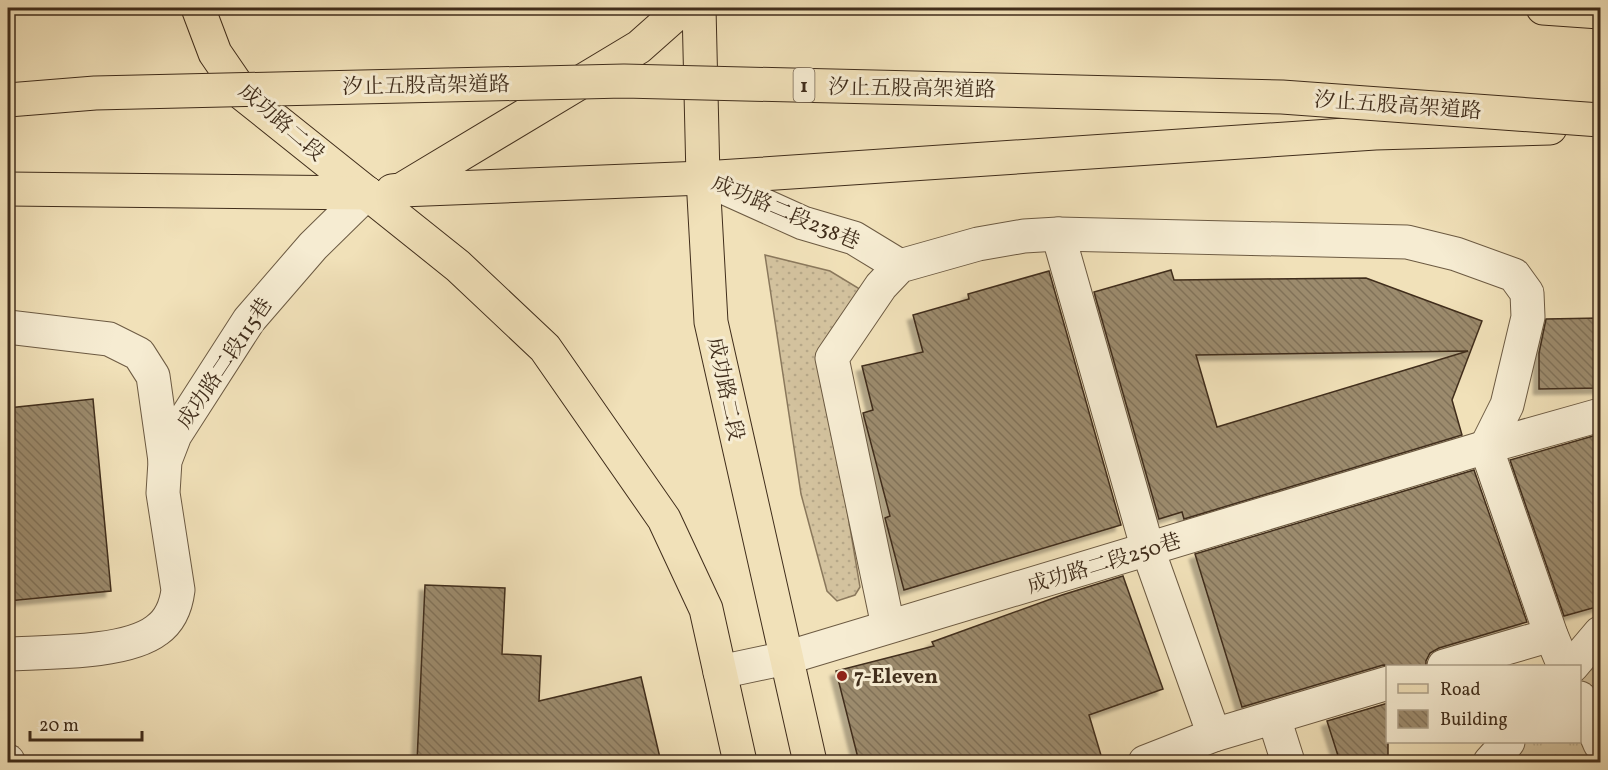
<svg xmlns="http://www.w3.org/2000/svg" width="1608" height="770" font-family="Vollkorn,'Noto Serif TC',serif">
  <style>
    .grass { fill: url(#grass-dots); stroke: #8a785c; stroke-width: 1.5 }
    .park { fill: url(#park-tufts); stroke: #8a785c; stroke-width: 1.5 }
    .building { fill: url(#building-back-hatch); stroke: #402d1b; stroke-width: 1.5; fill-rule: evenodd; filter: url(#shadow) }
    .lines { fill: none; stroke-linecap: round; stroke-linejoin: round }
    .minor-casing { stroke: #6c5a42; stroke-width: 35 }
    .major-casing { stroke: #402d1b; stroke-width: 35 }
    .highway-casing { stroke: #402d1b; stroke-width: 35 }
    .minor { stroke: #f6ecd2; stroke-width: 33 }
    .major { stroke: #f1e1b9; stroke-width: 33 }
    .highway { stroke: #f1e1b9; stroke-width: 33 }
    .highway-bridge-casing { stroke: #402d1b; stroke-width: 35; stroke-linecap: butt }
    .highway-bridge { stroke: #f1e1b9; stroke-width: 33 }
    .poi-dot { fill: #8f2418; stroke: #f6ecd2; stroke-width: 2 }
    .labels { text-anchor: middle; stroke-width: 6; stroke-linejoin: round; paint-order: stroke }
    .shield { fill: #f6ecd2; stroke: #776652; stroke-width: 1.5 }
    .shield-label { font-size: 20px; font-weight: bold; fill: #402d1b }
    .street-label { font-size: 21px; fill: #402d1b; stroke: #f6ecd2 }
    .poi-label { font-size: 21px; font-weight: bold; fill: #402d1b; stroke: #f6ecd2; text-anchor: start }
  </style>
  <defs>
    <pattern id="grass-dots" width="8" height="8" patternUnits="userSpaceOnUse" patternTransform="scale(1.5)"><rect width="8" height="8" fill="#d3c29e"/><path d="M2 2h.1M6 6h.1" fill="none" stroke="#b6a788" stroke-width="1.8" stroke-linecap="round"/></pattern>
    <pattern id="park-tufts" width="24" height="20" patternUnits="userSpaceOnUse" patternTransform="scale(1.5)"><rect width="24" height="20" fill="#d3c29e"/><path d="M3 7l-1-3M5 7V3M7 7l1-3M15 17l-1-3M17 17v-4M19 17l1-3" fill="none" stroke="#b6a788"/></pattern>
    <pattern id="building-back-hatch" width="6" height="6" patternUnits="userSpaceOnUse" patternTransform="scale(1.5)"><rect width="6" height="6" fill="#9c8b6d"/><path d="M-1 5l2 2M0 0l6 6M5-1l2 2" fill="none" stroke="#817259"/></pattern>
    <filter id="shadow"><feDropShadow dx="-5.5" dy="5.5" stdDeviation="1.5" flood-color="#0004"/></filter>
  </defs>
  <rect width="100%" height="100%" fill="#f1e1b9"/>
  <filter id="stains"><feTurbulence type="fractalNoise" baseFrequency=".00333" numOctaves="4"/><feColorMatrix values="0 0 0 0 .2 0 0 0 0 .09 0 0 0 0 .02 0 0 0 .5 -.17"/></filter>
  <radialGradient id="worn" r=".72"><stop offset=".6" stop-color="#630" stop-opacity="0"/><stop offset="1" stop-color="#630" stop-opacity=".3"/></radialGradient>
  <polygon class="grass" points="765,255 830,271 863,291 824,373 860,587 855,595 837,601 827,591 801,494"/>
  <polygon class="park" points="1600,649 1600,762 1504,762 1522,742 1580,742 1580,674"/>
  <g class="building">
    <path d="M 1171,270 L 1174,280 L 1366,278 L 1482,321 L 1452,400 L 1462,435 L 1184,519 L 1182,512 L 1159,519 L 1094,292 ZM 1468,351 L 1217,427 L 1196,355 Z"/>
    <polygon points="1049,271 1121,525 904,590 885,518 890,516 863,413 873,410 862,366 923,352 913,315 969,299 968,294"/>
    <polygon points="1600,318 1600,388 1539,389 1539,353 1546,319"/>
    <polygon points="93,399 111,591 8,601 8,408"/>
    <polygon points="1600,434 1600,606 1564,616 1510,460"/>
    <polygon points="1474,470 1527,622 1439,648 1430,653 1426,661 1426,666 1383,665 1242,707 1195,554"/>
    <polygon points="1123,576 1163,689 1089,715 1103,762 859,762 836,671 934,646 932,642 1062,595"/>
    <polygon points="425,585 505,588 502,654 541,656 539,701 641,677 661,762 417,762"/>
    <polygon points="1388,703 1388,762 1340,762 1327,721"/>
  </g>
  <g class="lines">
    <defs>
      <g id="minor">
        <polyline points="703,178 803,223 854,238 900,266"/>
        <polyline points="1058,234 1148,550 1214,735 1388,683"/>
        <polyline points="8,327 109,339 139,354 153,376 165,461"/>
        <polyline points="1486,447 1551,635 1564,666"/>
        <polyline points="888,626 832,358 881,286 900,266 978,244 1024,236 1058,234 1407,242 1456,254 1514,275 1527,293 1528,317 1507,405 1486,447"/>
        <path d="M 8,654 C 47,652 126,654 157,630 C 171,620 176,606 178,590 L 163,493 L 165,461 L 175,435 L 249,320 L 313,246 L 367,193"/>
        <polyline points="1444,666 1551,635"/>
        <polyline points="1572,666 1600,633"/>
        <polyline points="720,672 786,658 1486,447 1600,415"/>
        <polyline points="1580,698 1600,744"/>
        <polyline points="1274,718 1288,762"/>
        <polyline points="8,761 8,762"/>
        <polyline points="1145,762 1214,735"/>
        <polyline points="1490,762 1508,742"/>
      </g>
      <g id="major">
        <polyline points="198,8 215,53 243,94 458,266 545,348 664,519 706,609 740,762"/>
        <polyline points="699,8 703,178 711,322 810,762"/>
        <polyline points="392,191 401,190 639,47 683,8"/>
      </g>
      <g id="highway">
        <polyline points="1543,8 1600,12"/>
        <polyline points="8,189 367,193"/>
        <polyline points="401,190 703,178 1375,133 1550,128"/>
      </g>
    </defs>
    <use href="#minor" class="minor-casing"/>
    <use href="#major" class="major-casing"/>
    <use href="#highway" class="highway-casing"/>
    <use href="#minor" class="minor"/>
    <use href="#major" class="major"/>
    <use href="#highway" class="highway"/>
    <defs>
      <polyline id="highway-bridge" points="8,100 95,93 624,81 1282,97 1600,120"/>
    </defs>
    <use href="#highway-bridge" class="highway-bridge-casing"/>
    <use href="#highway-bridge" class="highway-bridge"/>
  </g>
  <circle class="poi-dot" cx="842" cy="676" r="6"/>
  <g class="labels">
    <rect class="shield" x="793.5" y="68" width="21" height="34" rx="4.5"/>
    <g class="shield-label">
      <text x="804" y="92">1</text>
    </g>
    <g class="street-label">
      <text transform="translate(426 85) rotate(-1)" y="7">汐止五股高架道路</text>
      <text transform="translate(912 88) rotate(1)" y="7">汐止五股高架道路</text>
      <text transform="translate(1398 105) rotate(4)" y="7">汐止五股高架道路</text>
      <text transform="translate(282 122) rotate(41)" y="7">成功路二段</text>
      <text transform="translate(786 212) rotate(23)" y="7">成功路二段238巷</text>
      <text transform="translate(224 363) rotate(-56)" y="7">成功路二段115巷</text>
      <text transform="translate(726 389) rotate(78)" y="7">成功路二段</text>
      <text transform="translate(1104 563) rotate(-17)" y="7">成功路二段250巷</text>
    </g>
    <g class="poi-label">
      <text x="854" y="683">7-Eleven</text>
    </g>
  </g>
  <rect width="1608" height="770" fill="none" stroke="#f1e1b9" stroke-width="30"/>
  <rect x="9" y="9" width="1590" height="752" fill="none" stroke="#402d1b" stroke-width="3"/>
  <rect x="15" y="15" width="1578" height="740" fill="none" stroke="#402d1b" stroke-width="1.5"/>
  <rect x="1386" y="665" width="195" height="78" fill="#f6ecd2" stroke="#ada089" stroke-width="1.5"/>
  <rect x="1398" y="684" width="30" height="9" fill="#f1e1b9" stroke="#ada089" stroke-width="1.5"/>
  <text x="1440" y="695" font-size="18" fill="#402d1b">Road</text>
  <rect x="1398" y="710" width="30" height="18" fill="url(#building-back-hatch)" stroke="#ada089" stroke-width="1.5"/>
  <text x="1440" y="725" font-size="18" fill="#402d1b">Building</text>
  <path d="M30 731v9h112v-9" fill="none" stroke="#402d1b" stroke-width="3"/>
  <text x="39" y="731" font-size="18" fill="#402d1b" stroke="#f6ecd2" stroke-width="4.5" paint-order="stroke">20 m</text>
  <rect width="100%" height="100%" filter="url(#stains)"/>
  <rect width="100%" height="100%" fill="url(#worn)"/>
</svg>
